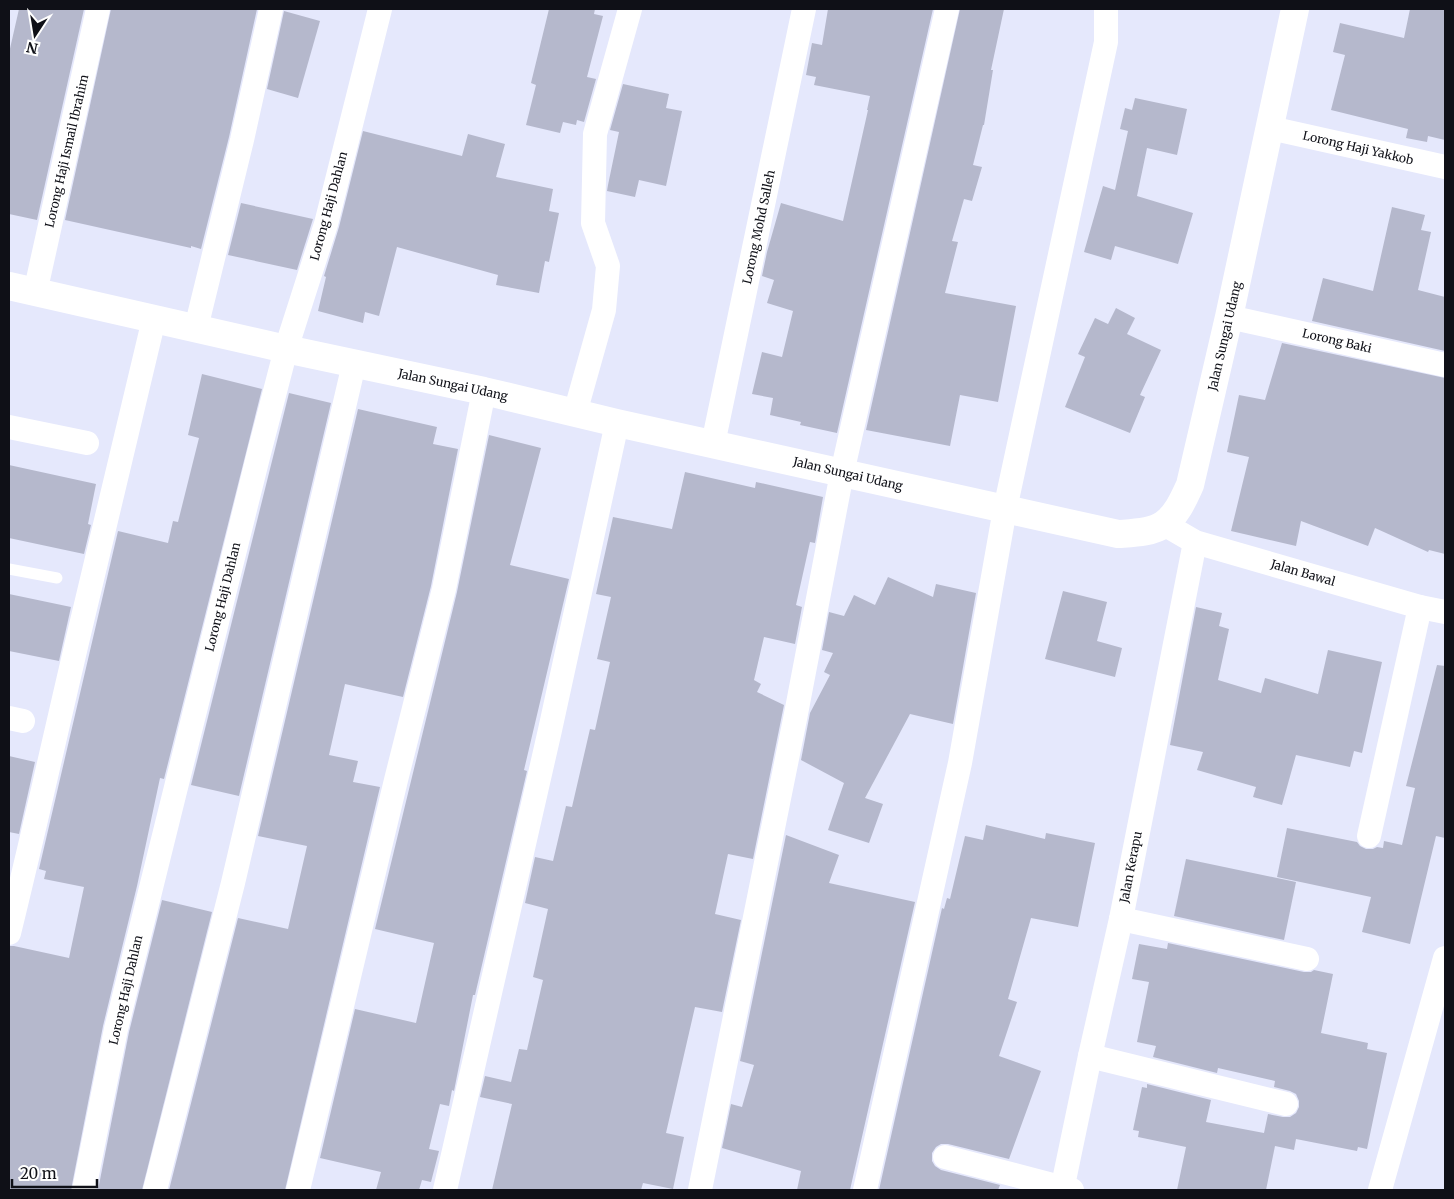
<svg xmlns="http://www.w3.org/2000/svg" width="1454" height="1199" font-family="Merriweather,serif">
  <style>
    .building { fill: #b5b8cc }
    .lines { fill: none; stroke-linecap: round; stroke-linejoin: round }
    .service { stroke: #fff; stroke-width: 11 }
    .minor { stroke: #fff; stroke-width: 24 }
    .tertiary { stroke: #fff; stroke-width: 28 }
    .labels { text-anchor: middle; stroke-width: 5; stroke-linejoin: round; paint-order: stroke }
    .street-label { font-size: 12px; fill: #0f1017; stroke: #fff }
  </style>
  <rect width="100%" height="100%" fill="#e5e8fc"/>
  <g class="building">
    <polygon points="19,9 84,9 37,220 9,214 9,53"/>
    <polygon points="111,9 257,9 229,137 201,249 191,246 191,248 65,220"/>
    <polygon points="549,9 595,9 594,14 603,16 587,77 596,79 584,122 577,120 576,125 563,122 560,133 526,125 536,85 531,83"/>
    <polygon points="828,9 933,9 837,433 800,425 801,422 770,415 773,398 752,394 762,352 782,357 793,311 767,303 774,280 762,276 767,252 781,203 843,221 868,110 867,110 870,96 814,85 816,77 806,75 812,43 822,45"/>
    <polygon points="960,9 1004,9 991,70 993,70 984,125 983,125 973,165 982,167 972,201 964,199 952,241 958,242 945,293 1016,306 998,402 960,395 950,446 866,430"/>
    <polygon points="1410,9 1445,9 1445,140 1428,136 1427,142 1406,138 1408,129 1331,110 1345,55 1333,52 1340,23 1404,38"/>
    <polygon points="284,11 320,21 298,98 267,89"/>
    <polygon points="623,84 669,94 666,108 682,111 666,186 639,180 635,197 607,191 608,185 619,132 610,130"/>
    <polygon points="1135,98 1187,109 1177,155 1147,148 1137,196 1193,213 1178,264 1115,246 1111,260 1084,252 1103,186 1115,190 1128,131 1120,129 1125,108 1132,110"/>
    <polygon points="363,131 462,156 468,134 505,144 496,177 553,189 549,211 559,213 549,262 545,261 539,293 496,285 498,275 397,247 379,316 365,312 363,323 318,311 326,277 324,276 339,227"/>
    <polygon points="241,203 313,219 297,270 228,255"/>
    <polygon points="1392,207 1425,215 1421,230 1431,232 1418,290 1445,297 1445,351 1312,321 1323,278 1373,291"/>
    <polygon points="1116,308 1135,318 1127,334 1161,350 1140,395 1145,397 1130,433 1065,407 1085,357 1078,354 1095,318 1108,324"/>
    <polygon points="1282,343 1445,378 1445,554 1429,550 1428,552 1375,528 1368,546 1301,521 1296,546 1231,531 1249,457 1227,452 1239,395 1265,400"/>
    <polygon points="202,374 262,389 164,779 160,778 137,886 103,1026 71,1190 9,1190 9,946 14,946 69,958 84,887 44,879 46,871 39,869 118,531 168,543 173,521 178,522 199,438 188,435"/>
    <polygon points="289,393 331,403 239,796 191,785"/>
    <polygon points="358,409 437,427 433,444 458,449 431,586 403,697 345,684 329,755 358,761 353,782 380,787 285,1190 169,1190 238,918 288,929 307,846 258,836"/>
    <polygon points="489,435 541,448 510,565 569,579 524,770 527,771 475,995 473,995 454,1091 452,1090 449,1106 440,1104 429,1149 439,1151 431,1182 422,1180 419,1190 376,1190 381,1172 320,1158 355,1009 416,1023 434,943 375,929 457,592"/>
    <polygon points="9,465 96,484 88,524 91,525 84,554 9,538"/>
    <polygon points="685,472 755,488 756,482 823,497 815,543 810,542 796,605 802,607 795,644 764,637 754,680 761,684 757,692 784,705 753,859 728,854 715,914 741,920 722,1012 695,1007 666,1133 684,1137 673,1189 643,1183 641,1190 492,1190 512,1104 480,1097 485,1076 511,1082 519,1049 527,1050 543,980 533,977 548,909 525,903 535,857 553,861 566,806 572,807 590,729 595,730 610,662 597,659 611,597 596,594 613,517 672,529"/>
    <polygon points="888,577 933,597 936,584 976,593 953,724 910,714 865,798 883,804 869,843 828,830 844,783 801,760 810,713 830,675 824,672 833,653 822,650 829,612 844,616 854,595 875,605"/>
    <polygon points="1063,591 1107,602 1097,641 1122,648 1115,677 1045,659"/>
    <polygon points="9,594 71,607 59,661 9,651"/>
    <polygon points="1196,607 1222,613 1219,626 1229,629 1218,680 1261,693 1265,678 1318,694 1328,650 1382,662 1362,753 1354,751 1350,767 1296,755 1282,805 1253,797 1256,787 1197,770 1203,752 1170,745"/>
    <polygon points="1437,665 1445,666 1445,838 1436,836 1410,944 1362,932 1371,897 1277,877 1287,828 1357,842 1360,846 1366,849 1373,849 1377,847 1383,848 1384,841 1402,845 1415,788 1406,786"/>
    <polygon points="9,756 35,762 19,834 9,832"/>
    <polygon points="986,825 1045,839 1046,833 1095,843 1078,927 1031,918 1008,999 1017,1002 999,1056 1041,1071 1009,1159 948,1144 941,1144 936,1147 932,1153 932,1161 935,1166 941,1170 1000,1185 998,1190 879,1190 942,908 944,909 947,898 950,899 965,836 983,840"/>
    <polygon points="786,835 839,855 829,883 915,902 850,1190 797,1190 801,1171 722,1148 731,1104 742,1107 754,1065 740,1061"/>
    <polygon points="1186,859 1296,882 1284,940 1174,916"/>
    <polygon points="162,900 212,912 142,1190 98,1190 129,1032"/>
    <polygon points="1168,943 1304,972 1311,972 1314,970 1333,974 1321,1033 1368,1043 1367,1049 1387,1053 1367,1149 1358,1147 1357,1151 1296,1139 1294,1150 1275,1146 1266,1190 1177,1190 1186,1147 1138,1137 1139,1131 1133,1130 1142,1087 1147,1088 1147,1084 1211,1100 1206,1122 1264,1133 1268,1114 1283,1117 1290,1117 1296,1113 1299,1107 1299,1101 1296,1094 1290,1091 1274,1087 1275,1081 1218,1068 1217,1073 1153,1057 1156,1046 1137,1042 1149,982 1132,979 1139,944 1167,949"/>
  </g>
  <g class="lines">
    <polyline class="service" points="9,569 57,578"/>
    <g class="minor">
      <polyline points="1270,128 1445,167"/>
      <polyline points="35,293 98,9"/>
      <polyline points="1229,317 1445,365"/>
      <polyline points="196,328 242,140 271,9"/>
      <polyline points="575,413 604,310 608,266 593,223 595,134 630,9"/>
      <polyline points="9,427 87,443"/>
      <polyline points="713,444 804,9"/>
      <polyline points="1164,524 1195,542 1420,607 1445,612"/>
      <polyline points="9,718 23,721"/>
      <polyline points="1369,836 1420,607"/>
      <polyline points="1121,919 1307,959"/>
      <path d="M 9,933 C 35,828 58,722 83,617 C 106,518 131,419 154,319"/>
      <polyline points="1090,1056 1286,1104"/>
      <polyline points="945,1157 1072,1190"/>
      <polyline points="84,1190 116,1029 259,453 286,349 326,224 380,9"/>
      <polyline points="155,1190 233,883 354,364"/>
      <polyline points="298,1190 396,780 444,589 484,391"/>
      <polyline points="445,1190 550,730 617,423"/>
      <polyline points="700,1190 795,719 842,473 947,9"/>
      <polyline points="865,1190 960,763 1005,509 1106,42 1106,9"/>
      <polyline points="1062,1190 1090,1056 1121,919 1195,542"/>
      <polyline points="1380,1190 1445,958"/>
    </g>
    <path class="tertiary" d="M 9,286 L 286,349 L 484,391 L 617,423 L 1118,534 C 1132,533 1152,533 1164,524 C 1177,515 1184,498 1190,485 L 1229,317 L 1295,9"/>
  </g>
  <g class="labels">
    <g class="street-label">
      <text transform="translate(1358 148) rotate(13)" y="4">Lorong Haji Yakkob</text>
      <text transform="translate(67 151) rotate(-77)" y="4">Lorong Haji Ismail Ibrahim</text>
      <text transform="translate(329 206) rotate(-75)" y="4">Lorong Haji Dahlan</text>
      <text transform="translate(759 227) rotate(-78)" y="4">Lorong Mohd Salleh</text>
      <text transform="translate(1225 336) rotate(-77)" y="4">Jalan Sungai Udang</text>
      <text transform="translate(1337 341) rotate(13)" y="4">Lorong Baki</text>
      <text transform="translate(453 385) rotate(12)" y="4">Jalan Sungai Udang</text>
      <text transform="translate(848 474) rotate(13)" y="4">Jalan Sungai Udang</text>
      <text transform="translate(1303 573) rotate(16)" y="4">Jalan Bawal</text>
      <text transform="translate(223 597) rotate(-76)" y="4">Lorong Haji Dahlan</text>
      <text transform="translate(1131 867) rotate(-79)" y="4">Jalan Kerapu</text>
      <text transform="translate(126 990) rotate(-77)" y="4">Lorong Haji Dahlan</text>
    </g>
  </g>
  <rect width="1454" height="1199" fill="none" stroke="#0f1017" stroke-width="20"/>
  <g transform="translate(35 35) rotate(192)" stroke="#ffffff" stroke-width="4" paint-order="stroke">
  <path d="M0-4L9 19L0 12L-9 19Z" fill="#0f1017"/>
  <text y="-8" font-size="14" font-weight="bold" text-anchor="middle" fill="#0f1017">N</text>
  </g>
  <path d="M12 1179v8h85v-8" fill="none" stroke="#0f1017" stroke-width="2.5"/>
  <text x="20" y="1179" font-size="15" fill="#0f1017" stroke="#ffffff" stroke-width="4" paint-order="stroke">20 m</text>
</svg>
